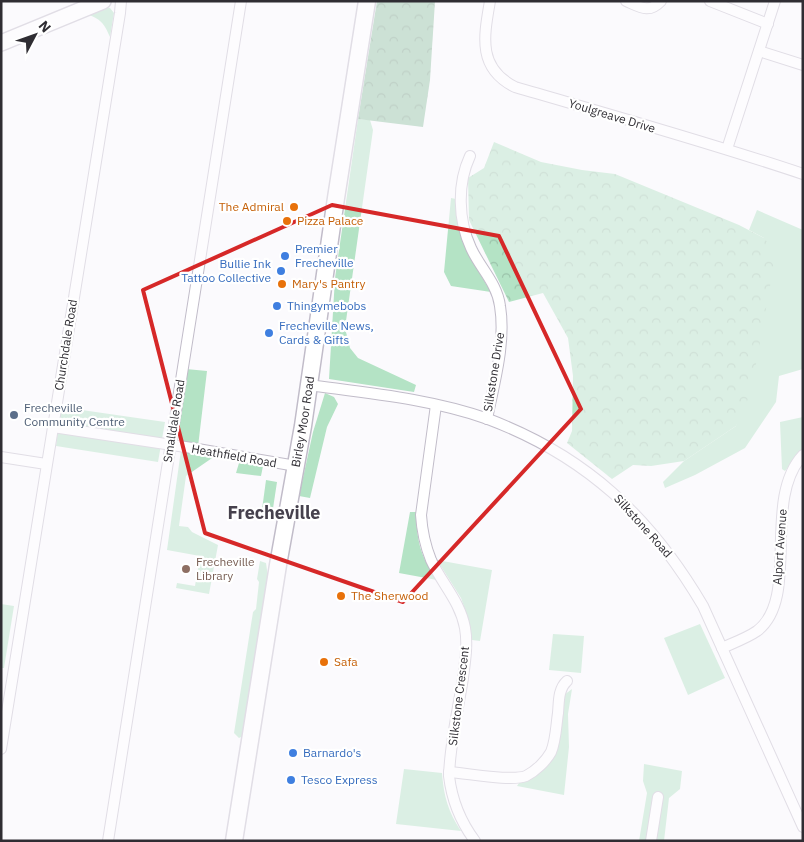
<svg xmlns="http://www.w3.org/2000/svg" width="804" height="842" font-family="'IBM Plex Sans',sans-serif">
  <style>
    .green { fill: #b4e3c5 }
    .forest { fill: url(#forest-crowns) }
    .park { fill: url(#park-crowns) }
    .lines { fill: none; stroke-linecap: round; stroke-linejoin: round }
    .street-casing { stroke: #c1bcc9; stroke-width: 12 }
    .secondary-casing { stroke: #c1bcc9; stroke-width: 18 }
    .primary-casing { stroke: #c1bcc9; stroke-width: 19 }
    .street { stroke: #fff; stroke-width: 10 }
    .secondary { stroke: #fff; stroke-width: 15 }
    .primary { stroke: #fff; stroke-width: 16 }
    .marked { fill: none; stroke: #d62828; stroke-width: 4; stroke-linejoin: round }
    .food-dot { fill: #e8710a; stroke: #fff; stroke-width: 2 }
    .shop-dot { fill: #3f7fe0; stroke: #fff; stroke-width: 2 }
    .service-dot { fill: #5c6f8a; stroke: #fff; stroke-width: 2 }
    .education-dot { fill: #8d6e63; stroke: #fff; stroke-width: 2 }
    .labels { text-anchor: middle; stroke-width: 4.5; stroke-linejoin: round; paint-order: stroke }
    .street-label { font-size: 12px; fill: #2f2d33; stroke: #fff }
    .food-label { font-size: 12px; fill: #c56008; stroke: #fff; text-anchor: start }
    .shop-label { font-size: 12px; fill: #366cbe; stroke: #fff; text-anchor: start }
    .service-label { font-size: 12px; fill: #4e5e75; stroke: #fff; text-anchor: start }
    .education-label { font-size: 12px; fill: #785e54; stroke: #fff; text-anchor: start }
    .district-label { font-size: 18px; font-weight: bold; fill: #46414d; stroke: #fff }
  </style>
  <defs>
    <pattern id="forest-crowns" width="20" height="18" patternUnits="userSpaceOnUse" patternTransform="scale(1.25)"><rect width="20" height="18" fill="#92c3a4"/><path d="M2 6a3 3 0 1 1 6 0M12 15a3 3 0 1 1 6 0" fill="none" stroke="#789f86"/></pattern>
    <pattern id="park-crowns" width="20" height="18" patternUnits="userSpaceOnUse" patternTransform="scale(1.25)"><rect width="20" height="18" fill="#b4e3c5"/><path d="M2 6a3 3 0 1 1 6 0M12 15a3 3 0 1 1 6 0" fill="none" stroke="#9bc3aa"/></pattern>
  </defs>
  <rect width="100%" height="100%" fill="#fbfafd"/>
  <g class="green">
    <path d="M 104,6 L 110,8 L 114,13 L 110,37 C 104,23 101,19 86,14 Z"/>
    <polygon points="358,119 370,120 373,130 345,328 350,348 358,358 416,385 414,392 329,379 335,278"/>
    <path d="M 451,198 L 456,199 C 458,242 470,257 491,292 L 451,286 L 444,272 Z"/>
    <polygon points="757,210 803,230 803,369 779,376 776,402 745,448 695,475 665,488 663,482 684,461 736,426 764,238 749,230"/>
    <polygon points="186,369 207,371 197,455 215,456 186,476 179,526 188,527 192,532 218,545 209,594 176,588 177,583 195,586 200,556 167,550 182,443 177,436"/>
    <polygon points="325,393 334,397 338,404 327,427 310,498 299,496 313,432"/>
    <polygon points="61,407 165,422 158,462 56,446"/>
    <polygon points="803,417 803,448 785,471 782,469 780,422"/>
    <polygon points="239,463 263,466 261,476 236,473"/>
    <polygon points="266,480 277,482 272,515 269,517 261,517"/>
    <path d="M 410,512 L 416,512 C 417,541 420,556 437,580 L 399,573 Z"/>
    <polygon points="437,560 492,570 480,641 472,640 468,618 461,598"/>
    <polygon points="260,561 266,563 269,584 243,736 239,738 234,733 253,612 256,609 259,582 257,579"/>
    <polygon points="1,604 14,606 4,668 1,668"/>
    <polygon points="700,624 725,678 688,695 664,638"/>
    <polygon points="553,634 584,636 581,673 549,670"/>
    <polygon points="572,689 568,714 569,747 564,795 517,786 519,783 528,781 552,759 564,695"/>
    <polygon points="644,764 682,771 680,789 669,798 664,841 639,841 647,793 643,781"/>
    <path d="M 404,769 L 442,773 C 444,797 448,811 461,831 L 396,824 Z"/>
  </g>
  <polygon class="forest" points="377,1 435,1 430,80 423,127 358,119"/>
  <polygon class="park" points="494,142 541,162 582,170 615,174 739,225 764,238 776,253 751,392 736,426 684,461 651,466 633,465 612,479 567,443 572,431 573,376 568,338 543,293 509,302 469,220 468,178 484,168"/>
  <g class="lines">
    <defs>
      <g id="street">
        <path d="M 490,1 C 484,36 477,68 515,87 C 611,115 708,142 803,174"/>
        <path d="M 626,1 C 640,7 649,14 661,1"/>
        <polyline points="710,1 768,24"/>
        <polyline points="759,51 803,65"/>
        <polyline points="727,149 775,1"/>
        <path d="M 470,156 C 457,184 458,220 471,248 C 480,268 497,283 500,306 C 506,343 494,383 487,419"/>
        <path d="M 309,385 C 368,393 432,399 488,419 C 586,456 650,516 703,606 L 803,827"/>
        <path d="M 436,405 L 421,515 C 422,531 425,545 431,560 C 442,584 460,601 465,628 C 468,645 465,661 463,678 C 458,710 450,743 449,776 C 452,801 460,821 475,841"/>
        <polyline points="53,427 192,448 296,466"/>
        <polyline points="1,457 46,464"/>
        <path d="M 722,648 C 733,643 747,638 757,631 C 801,598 761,500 803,455"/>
        <polyline points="1,749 120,13 121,1"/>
        <path d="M 449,772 C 467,773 511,782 526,776 C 536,771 546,761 551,752 C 556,740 556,726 558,713 C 559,702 558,689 567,681"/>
        <polyline points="108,841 241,1"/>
        <polyline points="651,841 658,797"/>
      </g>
      <polyline id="secondary" points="1,43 103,1"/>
      <g id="primary">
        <path id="s1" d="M 234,841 L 278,565 L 303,426 L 336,198 L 367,1"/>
      </g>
    </defs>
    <use href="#street" class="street-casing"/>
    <use href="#secondary" class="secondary-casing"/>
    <use href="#primary" class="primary-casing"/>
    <use href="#street" class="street"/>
    <use href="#secondary" class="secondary"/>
    <use href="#primary" class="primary"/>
  </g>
  <path d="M0 0H804V842H0ZM 332,205 L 499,236 L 581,409 L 403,602 L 205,533 L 143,290 Z" fill="#fbfafd" fill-opacity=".55" fill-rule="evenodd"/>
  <path class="marked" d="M 332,205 L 499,236 L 581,409 L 403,602 L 205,533 L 143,290 Z"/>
  <g class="food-dot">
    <circle cx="294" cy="207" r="5"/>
    <circle cx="287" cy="221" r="5"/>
    <circle cx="282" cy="284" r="5"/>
    <circle cx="341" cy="596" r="5"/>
    <circle cx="324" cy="662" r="5"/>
  </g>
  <g class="shop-dot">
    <circle cx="285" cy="256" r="5"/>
    <circle cx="281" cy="271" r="5"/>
    <circle cx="277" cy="306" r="5"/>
    <circle cx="269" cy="333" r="5"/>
    <circle cx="293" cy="753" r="5"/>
    <circle cx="291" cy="780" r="5"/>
  </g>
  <circle class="service-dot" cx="14" cy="415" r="5"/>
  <circle class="education-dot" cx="186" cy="569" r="5"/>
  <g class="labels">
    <g class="street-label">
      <text transform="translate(612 116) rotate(17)" y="4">Youlgreave Drive</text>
      <text transform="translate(66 345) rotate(-81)" y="4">Churchdale Road</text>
      <text transform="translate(494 372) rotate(-81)" y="4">Silkstone Drive</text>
      <text transform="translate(174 421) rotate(-81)" y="4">Smalldale Road</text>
      <text dy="4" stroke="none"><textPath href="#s1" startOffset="425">Birley Moor Road</textPath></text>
      <text transform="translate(234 456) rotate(10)" y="4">Heathfield Road</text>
      <text transform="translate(643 526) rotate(48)" y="4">Silkstone Road</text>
      <text transform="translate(780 547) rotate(-86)" y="4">Alport Avenue</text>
      <text transform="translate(459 696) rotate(-83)" y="4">Silkstone Crescent</text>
    </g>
    <g class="food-label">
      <text x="284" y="211" text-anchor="end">The Admiral</text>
      <text x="297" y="225">Pizza Palace</text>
      <text x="292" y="288">Mary's Pantry</text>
      <text x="351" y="600">The Sherwood</text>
      <text x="334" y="666">Safa</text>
    </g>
    <g class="shop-label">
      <text x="295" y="253">Premier<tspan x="295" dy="14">Frecheville</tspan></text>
      <text x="271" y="268" text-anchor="end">Bullie Ink<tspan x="271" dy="14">Tattoo Collective</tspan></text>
      <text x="287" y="310">Thingymebobs</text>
      <text x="279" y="330">Frecheville News,<tspan x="279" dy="14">Cards &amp; Gifts</tspan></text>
      <text x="303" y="757">Barnardo's</text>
      <text x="301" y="784">Tesco Express</text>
    </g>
    <g class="service-label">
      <text x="24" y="412">Frecheville<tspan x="24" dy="14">Community Centre</tspan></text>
    </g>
    <g class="education-label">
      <text x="196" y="566">Frecheville<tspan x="196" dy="14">Library</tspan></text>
    </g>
    <g class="district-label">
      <text x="274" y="519">Frecheville</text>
    </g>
  </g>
  <rect width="804" height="842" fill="none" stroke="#2f2d33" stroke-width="5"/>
  <g transform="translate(35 35) rotate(49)" stroke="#ffffff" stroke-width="4" paint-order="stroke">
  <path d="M0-4L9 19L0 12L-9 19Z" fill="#2f2d33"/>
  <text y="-8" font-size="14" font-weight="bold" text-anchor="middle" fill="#2f2d33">N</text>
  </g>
</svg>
